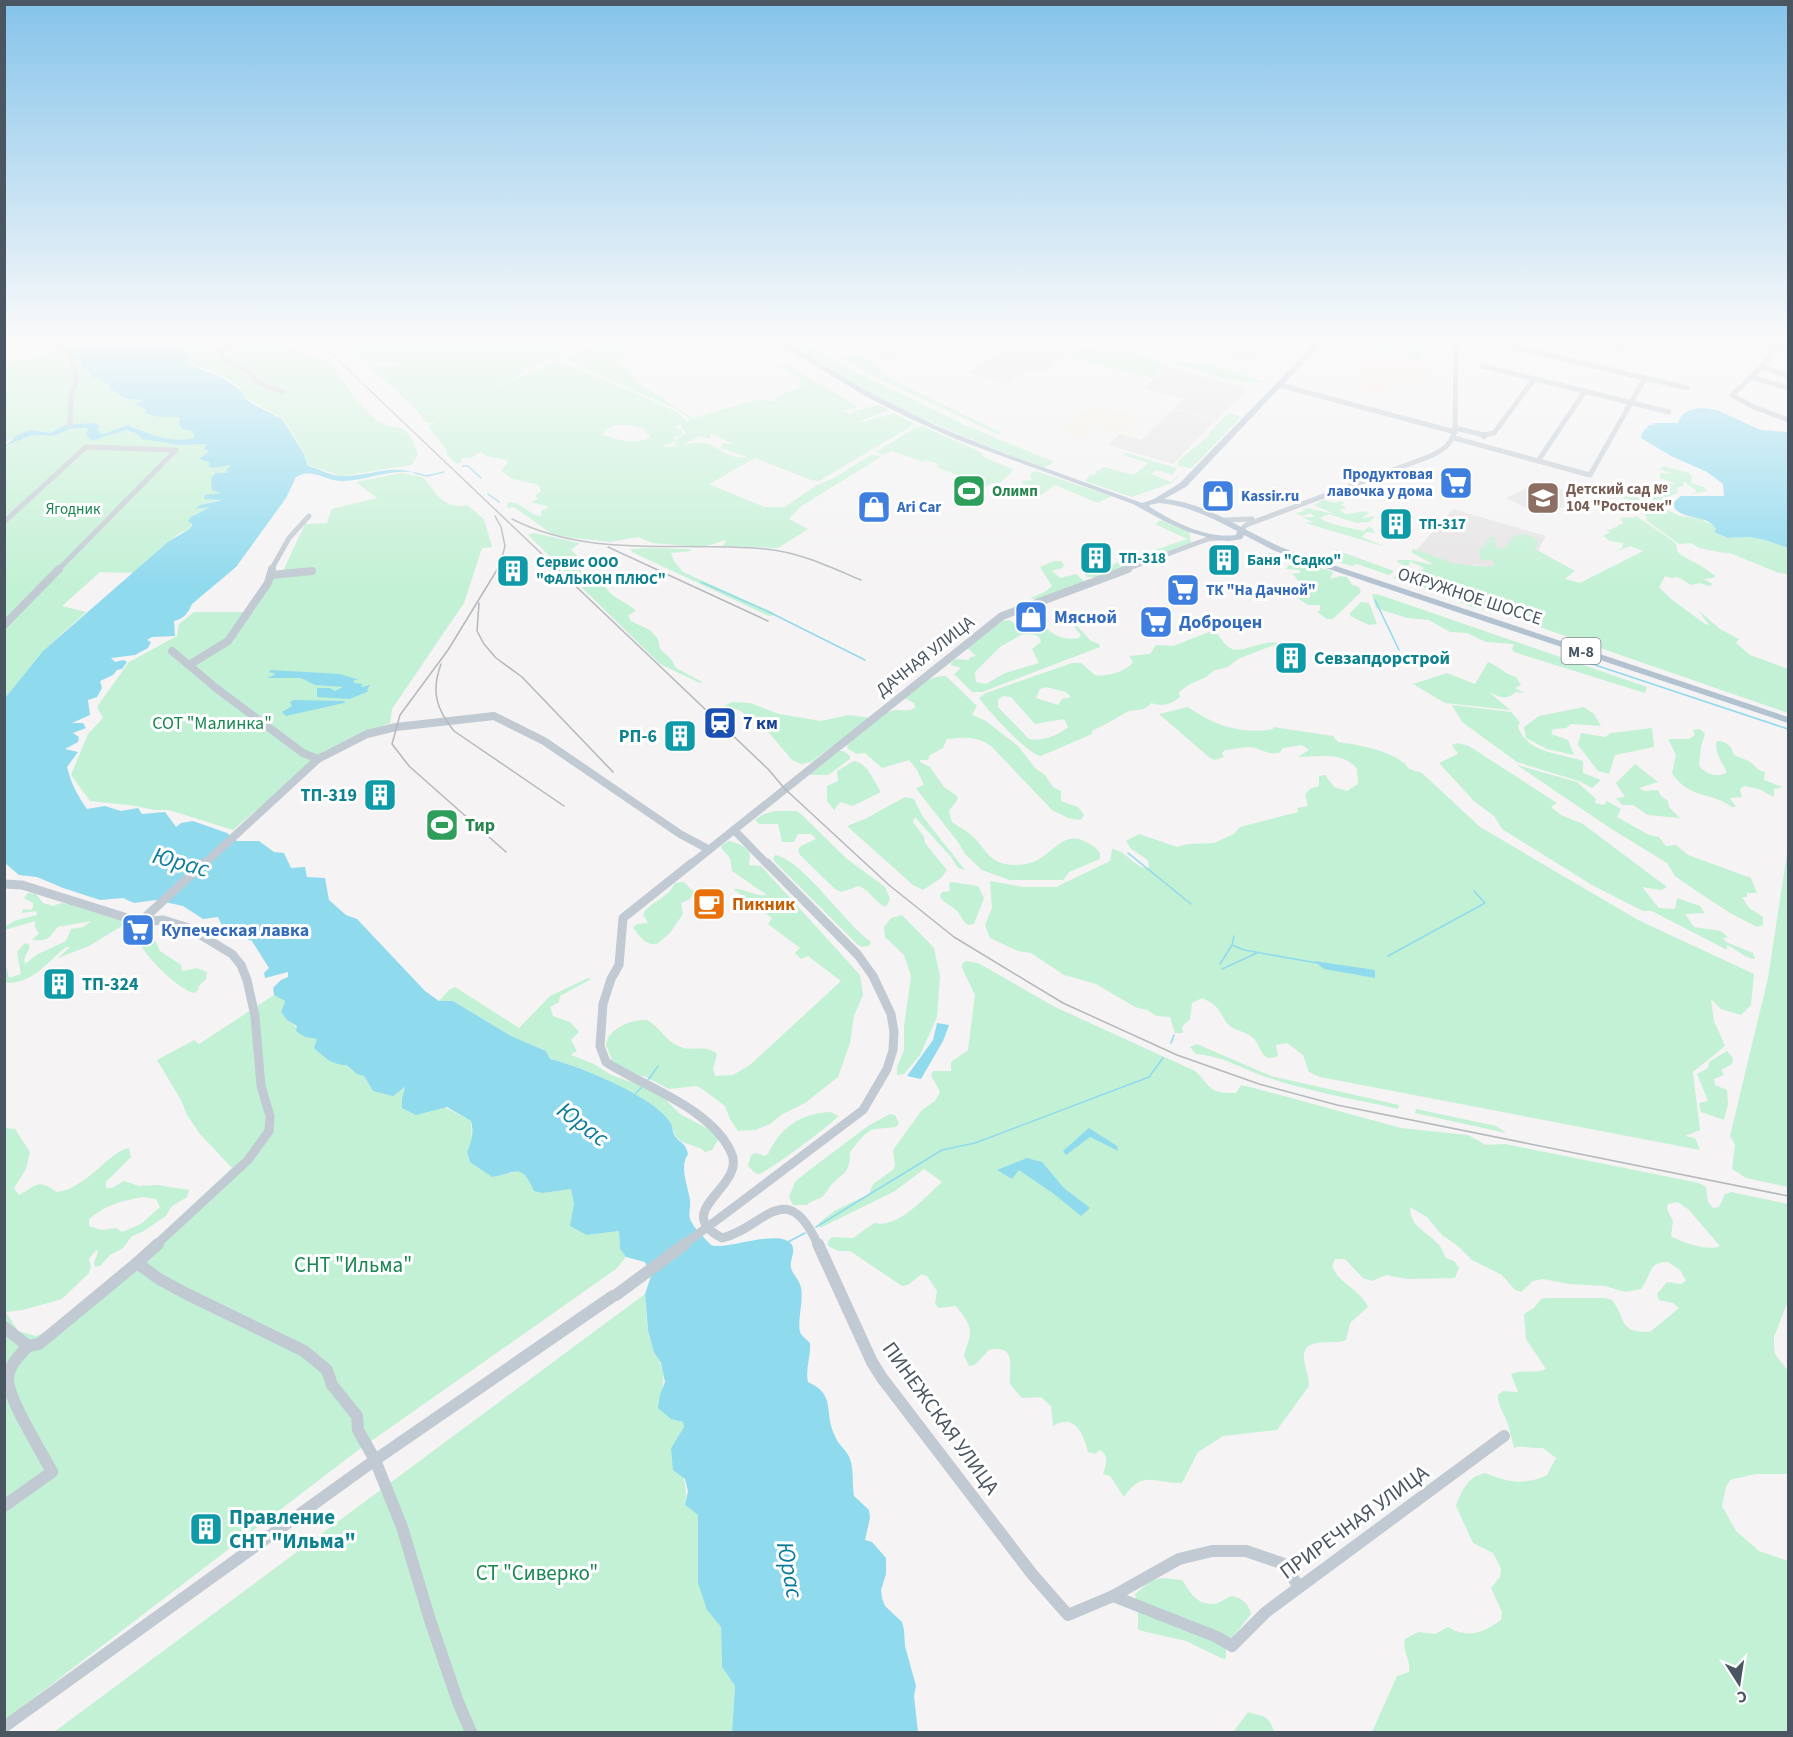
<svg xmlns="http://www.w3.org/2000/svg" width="1793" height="1737" font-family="'Source Sans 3',sans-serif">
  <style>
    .education { fill: #e6e4e5 }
    .medical { fill: #fce8e6 }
    .green { fill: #c3f1d5; fill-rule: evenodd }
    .sand { fill: #f5f0e5 }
    .water { fill: #90daee }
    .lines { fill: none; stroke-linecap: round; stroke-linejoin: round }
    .stream { stroke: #90daee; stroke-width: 1.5 }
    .minor-far3 { stroke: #c1cad2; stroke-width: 5 }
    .minor-far2 { stroke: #c1cad2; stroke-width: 8 }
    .minor-far1 { stroke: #c1cad2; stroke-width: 9 }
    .minor { stroke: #c1cad2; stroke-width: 12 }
    .major { fill: #b3c2d1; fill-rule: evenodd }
    .rail { stroke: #b5b8bd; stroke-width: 1.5 }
    .minor-bridge-far1 { stroke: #c1cad2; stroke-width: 9 }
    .minor-bridge { stroke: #c1cad2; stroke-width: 12 }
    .labels { text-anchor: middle; stroke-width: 6; stroke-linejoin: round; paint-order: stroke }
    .far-shop-label { font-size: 15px; font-weight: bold; fill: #366cbe; stroke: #fff; text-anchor: start }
    .far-education-label { font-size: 15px; font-weight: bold; fill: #785e54; stroke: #fff; text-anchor: start }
    .far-leisure-label { font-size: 15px; font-weight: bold; fill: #27864d; stroke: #fff; text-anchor: start }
    .far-park-label { font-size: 15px; fill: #17864f; stroke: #fff }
    .far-culture-label { font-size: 15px; font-weight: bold; fill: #0d838f; stroke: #fff; text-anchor: start }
    .shield { fill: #fff; stroke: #808990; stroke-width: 1.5 }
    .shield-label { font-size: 16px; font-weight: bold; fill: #4a5661 }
    .street-label { font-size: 18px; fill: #4a5661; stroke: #fff }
    .shop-label { font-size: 18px; font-weight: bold; fill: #366cbe; stroke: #fff; text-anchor: start }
    .culture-label { font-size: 18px; font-weight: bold; fill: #0d838f; stroke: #fff; text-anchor: start }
    .park-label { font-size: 18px; fill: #17864f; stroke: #fff }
    .transit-label { font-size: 18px; font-weight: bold; fill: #164399; stroke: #fff; text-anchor: start }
    .leisure-label { font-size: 18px; font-weight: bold; fill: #27864d; stroke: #fff; text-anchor: start }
    .food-label { font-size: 18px; font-weight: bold; fill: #c56008; stroke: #fff; text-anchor: start }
    .near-park-label { font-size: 21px; fill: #17864f; stroke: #fff }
    .near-street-label { font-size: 21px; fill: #4a5661; stroke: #fff }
    .near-culture-label { font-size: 21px; font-weight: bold; fill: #0d838f; stroke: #fff; text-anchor: start }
    .near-water-label { font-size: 24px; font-style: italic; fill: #0c7c9b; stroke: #fff }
  </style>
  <rect width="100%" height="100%" fill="#f5f3f3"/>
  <g class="education">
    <polygon points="844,342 932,342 933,343 885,360"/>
    <polygon points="1016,342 1076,342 1080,343 1046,371 1030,369 1008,384 970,373 991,356 995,357"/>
    <polygon points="1229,342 1232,342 1266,350 1252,363 1218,352"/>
    <polygon points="1697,342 1756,342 1764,344 1752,357 1696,344"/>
    <polygon points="1168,367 1249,389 1216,420 1174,408 1184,399 1144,388"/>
    <polygon points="1173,409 1215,421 1173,464 1108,445 1120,434 1141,440"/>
    <polygon points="1543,480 1581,499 1542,516 1506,498"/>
    <polygon points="1453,509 1546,536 1527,571 1496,570 1474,564 1468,571 1413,554"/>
  </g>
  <polygon class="medical" points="1361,348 1418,362 1434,365 1421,383 1402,378 1396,386 1390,384 1383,392 1376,392 1352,386 1368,369 1354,365 1357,360 1353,359"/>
  <g class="green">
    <path d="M 34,342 L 56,342 L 62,352 L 71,350 L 78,361 L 83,363 L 81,366 L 91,372 L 89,376 L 110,385 L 110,389 L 127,399 L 144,400 L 137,403 L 146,411 L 145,413 L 159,417 L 180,417 L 179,423 L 182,429 L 193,431 L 194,438 C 172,445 149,434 128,425 L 103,434 L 98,431 L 99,424 L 93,423 L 65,425 L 50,433 L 30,430 L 5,443 L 4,363 L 46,355 Z"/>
    <path d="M 176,342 L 286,342 L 306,356 L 331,360 C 344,382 355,402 375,419 C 394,436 405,414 418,454 L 412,465 L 341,476 L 308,465 L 304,452 L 283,419 L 246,398 C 240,378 206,369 188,363 L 188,361 L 194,356 Z"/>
    <path d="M 341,342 L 588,342 L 525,370 L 517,377 L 478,395 L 559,360 L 675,411 L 688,422 L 690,419 L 678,410 L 562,358 L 597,344 L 593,342 L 658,342 L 617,358 L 637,382 L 693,418 L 759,399 L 787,404 L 775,400 L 776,397 L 803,386 L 800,383 L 801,379 L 778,366 L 787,365 L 859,407 L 843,410 L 850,415 L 854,411 L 879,405 L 889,410 L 860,421 L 863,422 L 893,413 L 915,424 L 819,481 L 811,480 L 755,458 L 709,484 L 764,507 L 785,507 L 815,486 L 834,478 L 871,455 L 880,456 L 879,458 L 800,507 L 789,519 L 808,529 L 778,548 L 723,546 L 726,540 L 704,547 L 652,543 L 638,537 L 610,542 L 573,538 L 552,534 L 514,507 L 507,508 L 508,502 C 522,501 529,516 541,516 L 541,511 L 549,507 L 531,502 L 538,499 L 535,495 L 541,492 L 539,485 L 513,479 L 501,471 L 507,464 L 507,460 L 486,456 L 481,452 L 471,458 L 461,459 L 462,462 L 457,464 L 447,455 L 447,451 L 428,426 L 441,417 L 430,423 L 426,422 L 412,405 L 368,366 L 392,366 L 404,363 L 368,364 ZM 683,422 L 680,426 L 686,434 L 678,437 L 674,446 L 683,445 L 700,436 L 710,439 L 711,433 L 733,444 L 723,443 L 720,448 L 747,457 C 727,460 720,446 704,443 C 689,440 679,450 662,446 L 676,441 L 674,437 L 683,434 L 682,431 L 675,427 ZM 613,425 L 629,425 L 643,428 L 650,437 C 639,446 612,439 602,434 Z"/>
    <polygon points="784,342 804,342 835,361 967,426 1054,462 1044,468 1033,465 902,410 854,385"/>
    <polygon points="1345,342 1423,342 1423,343 1420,360 1403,356 1406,350 1405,348 1395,348 1392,352 1387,352"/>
    <path d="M 1082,346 L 1103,351 C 1113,349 1118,349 1126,356 L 1126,353 L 1129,352 L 1159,361 L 1158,364 L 1168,364 L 1153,378 L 1148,377 L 1071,357 Z"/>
    <polygon points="861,354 869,357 886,375 876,377 840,358"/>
    <path d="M 1177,360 L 1211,365 L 1265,382 C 1241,387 1201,370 1176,364 L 1173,361 Z"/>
    <polygon points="885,376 1001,433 997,434 878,378"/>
    <polygon points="1231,413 1241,417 1192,468 1178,466 1178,461 1211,434 1209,433 1227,414"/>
    <polygon points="922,426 983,453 982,456 1014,470 1000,483 992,483 986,487 937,467 939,464 926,460 923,462 892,451 883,455 876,452 913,429"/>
    <polygon points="88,428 87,435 92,441 126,430 137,434 142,439 178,445 207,444 210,451 203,455 203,461 232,464 228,473 215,473 211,478 225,498 200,505 195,509 211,506 191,517 191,528 178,534 134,573 100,572 62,606 86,612 43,651 5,698 5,446 32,435 54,436 70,429"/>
    <polygon points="1126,453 1177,468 1173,475 1157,470 1151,474 1171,482 1183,471 1172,483 1132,497 1085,481 1090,475 1094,475 1097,472 1095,470 1099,471 1104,467 1134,475 1148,463 1123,455"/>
    <path d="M 1663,466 L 1689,473 L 1692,476 L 1691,483 L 1704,487 L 1707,491 L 1692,494 L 1697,491 L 1683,481 L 1684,486 L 1676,488 L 1678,493 L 1667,497 L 1664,503 L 1641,498 L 1642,503 L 1648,505 L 1647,507 L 1661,507 L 1680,516 L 1704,519 L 1703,521 L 1715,525 L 1716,529 L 1714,532 L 1728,538 L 1749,537 L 1765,540 L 1788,548 L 1788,574 L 1779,573 L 1727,552 L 1729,554 L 1699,548 L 1691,543 L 1679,544 L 1646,520 L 1647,517 L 1638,508 L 1641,504 L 1620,497 L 1623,489 C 1635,486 1656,494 1669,494 L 1656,484 L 1677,484 L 1660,478 L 1660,473 L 1672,474 L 1660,469 Z"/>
    <polygon points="1036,471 1111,496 1098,503 1055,485 1037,498 1017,490 1019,487 1014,484 1024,486 1021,481 1033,480 1030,477 1031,473"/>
    <path d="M 401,473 L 423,477 C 436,493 444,510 467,505 L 484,519 L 492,547 L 482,548 L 464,603 L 392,709 L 390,723 L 349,739 L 320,755 L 233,830 L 169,810 L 154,810 L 136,806 L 90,801 L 71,775 L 88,734 L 103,718 L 97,707 L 129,662 L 177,636 L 179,624 L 194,612 L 253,612 L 271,584 L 274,574 L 282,573 L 305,524 L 327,523 L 332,509 L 377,498 L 356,482 Z"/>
    <path d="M 1323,500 L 1336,503 L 1339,501 L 1344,502 L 1342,505 L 1346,508 L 1339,510 L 1346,514 L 1366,511 L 1369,513 L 1362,518 L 1375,516 L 1370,522 L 1356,523 L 1329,514 L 1320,518 C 1327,524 1352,528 1363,531 L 1369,527 L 1372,528 L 1375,533 L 1366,532 L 1362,537 L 1386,547 L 1305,523 L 1313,522 L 1302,517 L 1315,517 L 1310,513 L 1303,516 L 1294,513 L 1302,512 L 1306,508 L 1335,514 L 1314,505 Z"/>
    <path d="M 1634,515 C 1637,516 1674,541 1675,543 C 1679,548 1675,550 1680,554 C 1692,562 1704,566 1715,576 L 1713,578 L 1703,579 L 1713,584 L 1709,586 L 1700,583 L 1691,585 L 1678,577 L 1672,578 L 1665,576 L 1659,587 L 1671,599 L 1705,624 L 1709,625 L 1698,610 L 1720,629 L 1739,639 L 1736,643 L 1750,655 L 1788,669 L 1788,713 L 1528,623 L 1529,614 L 1522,612 L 1525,608 L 1418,573 L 1424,568 L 1409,561 L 1410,565 L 1405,566 L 1397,562 L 1398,560 L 1410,560 L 1434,565 L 1411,552 L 1414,549 L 1455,564 L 1492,567 L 1494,564 L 1491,560 L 1482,560 L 1478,552 L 1486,545 L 1485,542 L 1490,541 L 1489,537 L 1496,538 L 1494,540 L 1496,547 L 1504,549 L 1515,535 L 1526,534 L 1539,541 L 1534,552 L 1537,550 L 1575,571 L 1565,579 L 1580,583 L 1643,551 L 1630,546 L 1615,552 L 1622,548 L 1623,543 L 1610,541 L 1603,536 L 1610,532 L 1605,529 L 1610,530 L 1623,523 L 1620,518 L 1636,517 Z"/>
    <polygon points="1160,520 1189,531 1191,543 1104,577 1087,577 1085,574 1187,539 1155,524"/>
    <polygon points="534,533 580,543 571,550 579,557 570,563 584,573 586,577 605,587 612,595 633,608 636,611 628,615 631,621 650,630 658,639 660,649 671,659 676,668 702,682 700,683 660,664 528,535"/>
    <polygon points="644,548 689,549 691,551 671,553 674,561 683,572 774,613 775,615 769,616 632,552 631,549"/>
    <polygon points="1336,550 1394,571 1389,575 1357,564 1353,566 1337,562"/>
    <polygon points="1268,553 1277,554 1331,571 1333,573 1330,579 1340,576 1347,577 1352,585 1359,587 1361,592 1333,619 1327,619 1317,612 1320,610 1320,605 1308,605 1287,591 1303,588 1294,575 1290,574 1300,573 1300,570 1286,569 1289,565 1298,566 1299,564 1279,556 1266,557 1270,562 1258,556 1267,555"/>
    <path d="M 1054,561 L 1061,561 L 1064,565 L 1062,568 L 1052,571 L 1060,578 L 1076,574 L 1085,582 C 1070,588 1046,603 1030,598 L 1045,592 L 1052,586 L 1040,567 Z"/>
    <polygon points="1401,571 1512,608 1509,615 1472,607 1420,586 1393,578"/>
    <polygon points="1372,594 1380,595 1647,687 1645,693 1514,652 1511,648 1514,646 1513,644 1486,642 1467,633 1450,632 1429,620 1407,618 1376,608"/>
    <polygon points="1361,602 1369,603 1377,624 1369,625 1350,616 1350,613"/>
    <path d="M 1045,619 L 1049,621 L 1042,624 C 1053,635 1062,641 1079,638 L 1081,635 L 1074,627 L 1077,626 L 1091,641 L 1099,644 L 1100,647 L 982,692 L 972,692 L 954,674 L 961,668 L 951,665 L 951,663 L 955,659 L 968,660 L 971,657 L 976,656 L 967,648 L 1003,621 L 1009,620 L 1017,625 L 1029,626 L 1041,635 L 1040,629 L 1029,622 ZM 1021,635 C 1030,634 1039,633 1041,642 L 1032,649 L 1039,663 L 1005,673 L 986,684 L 976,682 L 975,672 L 1000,647 Z"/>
    <path d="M 1209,632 L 1215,632 C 1221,637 1224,646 1232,649 C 1243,653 1262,640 1279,643 L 1238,659 L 1228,667 L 1215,670 L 1206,677 L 1190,684 L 1179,692 L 1180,697 C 1170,705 1163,707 1151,703 C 1144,713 1135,708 1127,712 C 1115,719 1104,725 1092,731 L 1092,734 L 1041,756 C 1027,754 988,710 979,698 L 986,693 L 1072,663 L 1081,663 L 1095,675 C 1108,677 1127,671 1133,662 L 1129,656 L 1150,654 L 1156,645 L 1173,646 ZM 1046,687 L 1066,692 L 1071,697 L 1062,699 L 1058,705 L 1036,698 L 1040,689 ZM 1004,696 L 1011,697 L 1035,724 L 1064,719 L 1068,727 C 1057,736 1044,741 1029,739 L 998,707 L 998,699 Z"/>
    <path d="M 1488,662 C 1498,665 1504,674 1516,677 L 1521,685 L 1515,688 L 1525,693 L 1516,692 C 1505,701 1501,697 1489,692 L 1510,710 L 1445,703 L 1413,684 L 1447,673 L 1475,684 Z"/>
    <path d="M 946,676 L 977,706 L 972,715 L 986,721 L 1018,746 L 1035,768 L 1045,775 L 1053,787 L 1061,791 L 1061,801 L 1078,807 L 1084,815 L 1081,820 L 1068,818 L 1052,810 L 991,746 C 977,736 964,737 947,739 L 943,748 L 930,755 L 928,760 L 920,760 L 920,762 L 930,767 L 944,787 L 957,796 L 958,799 L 949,811 L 952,822 C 958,827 965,829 971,835 C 984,846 987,860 1005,864 C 1014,866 1024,865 1033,862 C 1052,855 1063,829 1086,842 C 1092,845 1097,848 1100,853 L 1100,859 L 1069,872 L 1063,880 L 1010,880 L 982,870 L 965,854 L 958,842 L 918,791 L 916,788 L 924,785 L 917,770 L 909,760 L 882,768 L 865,753 L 857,754 L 848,749 L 847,744 C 860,734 875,716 891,711 C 899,708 906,713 915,708 L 914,703 L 905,698 C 918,687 929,675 946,676 Z"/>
    <polygon points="732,702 750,703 779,714 821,721 849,715 871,718 811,762 801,764 792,760 770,734 739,710 724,706"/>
    <path d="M 1452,705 L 1511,712 L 1520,722 L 1518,727 C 1528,754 1559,753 1583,761 L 1583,773 L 1601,780 L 1592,788 L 1579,781 L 1517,762 L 1462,722 Z"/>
    <path d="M 1188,707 C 1213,725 1241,735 1273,729 L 1273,727 L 1333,736 L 1338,742 C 1359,745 1397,751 1409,769 L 1422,773 L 1480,827 L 1638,920 L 1754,974 L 1751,1005 L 1741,1015 L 1721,1009 L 1711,999 L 1714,1021 L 1725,1046 L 1693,1072 L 1700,1130 L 1685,1136 L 1695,1138 L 1700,1150 L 1320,1077 L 1309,1072 L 1303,1055 L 1287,1043 L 1276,1045 L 1278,1056 C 1260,1064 1262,1045 1252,1037 C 1246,1032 1238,1031 1231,1027 C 1223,1021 1221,1010 1214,1005 C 1211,1002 1206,1000 1202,998 L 1192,1003 L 1190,1019 L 1182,1027 L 1183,1033 L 1175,1033 L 1170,1017 L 1157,1016 L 1147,1010 L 1135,1007 L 1096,984 L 1064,975 L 1031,953 L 1018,951 L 990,938 L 985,925 L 992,908 L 990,881 L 1023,887 L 1056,887 L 1110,861 L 1112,849 C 1128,851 1134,869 1149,868 L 1148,860 L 1131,849 L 1126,841 L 1139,834 L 1177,847 L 1188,844 L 1214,843 L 1234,834 L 1240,827 L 1298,812 L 1297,808 L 1308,806 L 1305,795 L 1310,789 L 1319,786 L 1319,776 L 1325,775 L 1334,787 L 1347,791 L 1358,784 L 1357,769 C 1343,751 1319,757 1298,757 L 1309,750 L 1302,745 L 1283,748 L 1279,753 C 1268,755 1260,748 1250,747 C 1241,747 1233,750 1225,750 L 1222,753 L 1224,757 L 1215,760 L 1210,758 L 1159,714 Z"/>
    <polygon points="1584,707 1594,714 1601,726 1571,724 1566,728 1553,729 1551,734 1568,740 1574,755 1547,749 1526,738 1524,727 1539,716"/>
    <polygon points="1652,728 1654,747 1615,755 1609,774 1598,771 1578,745 1581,733 1605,737 1611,733"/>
    <path d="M 1700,729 L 1705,734 L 1701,746 L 1699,765 C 1705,774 1718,779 1727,772 C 1722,762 1714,752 1717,741 C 1728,742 1731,745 1734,755 L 1749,761 L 1759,770 L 1765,772 L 1764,780 L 1783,787 L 1774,789 L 1774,797 L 1759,789 L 1744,786 L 1740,789 L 1742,797 L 1730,798 L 1736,807 L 1731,807 C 1715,792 1689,800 1672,773 L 1676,755 L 1668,739 L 1689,739 L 1695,735 L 1693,730 Z"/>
    <path d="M 1457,743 L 1469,746 L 1557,803 L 1551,807 L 1561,815 L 1583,824 L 1667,887 L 1661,890 L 1642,887 L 1659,908 L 1675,909 L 1677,898 L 1700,906 L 1705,913 L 1685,914 L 1694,927 L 1721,931 L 1728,937 L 1723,938 L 1726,942 L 1753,953 L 1755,959 C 1744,958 1738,950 1727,945 L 1727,950 L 1652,911 L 1643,911 L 1592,885 L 1502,829 L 1495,817 L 1474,801 L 1439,763 L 1458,754 L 1452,745 Z"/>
    <polygon points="839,751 844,751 850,756 850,759 828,775 809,775"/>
    <path d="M 854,761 C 868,763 874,782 881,792 L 853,806 L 840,802 L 834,810 L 827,801 L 827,786 L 838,781 L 837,771 Z"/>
    <polygon points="1635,764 1658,782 1639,788 1644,791 1658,790 1661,796 1668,801 1669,807 1680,818 1648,815 1633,805 1622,805 1616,798 1625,797 1616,783"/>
    <polygon points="1517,765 1577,782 1596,799 1595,803 1604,805 1607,801 1621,809 1617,817 1649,835 1659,837 1666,846 1676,845 1688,855 1751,878 1757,893 1747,893 1747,897 1742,897 1749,908 1763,917 1763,925 1757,927 1730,913 1695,890 1675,876 1667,863 1610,828"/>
    <polygon points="905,797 914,799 923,817 965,870 958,868 951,857 915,817 913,822 924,837 925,843 947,870 941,878 923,890 913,885 847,826 865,819"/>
    <path d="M 775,811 L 797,811 L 801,814 L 847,859 L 885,887 L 890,899 L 886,907 C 875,903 871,891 859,886 L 841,892 L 835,889 L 800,855 L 798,850 L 801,846 L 816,839 L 811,834 L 798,834 L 794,842 L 782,842 L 778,824 L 759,824 L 755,820 L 764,814 Z"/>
    <path d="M 729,841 C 735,842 749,847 750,855 C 750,859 749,862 749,865 L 761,866 L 860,975 L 863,995 L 854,1016 L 850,1043 L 838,1077 L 805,1103 L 781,1115 L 770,1124 L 755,1130 L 738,1131 L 730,1119 L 725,1106 L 701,1088 L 696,1086 L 669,1089 L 646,1077 L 626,1072 L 612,1060 L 606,1045 C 608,1028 632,1019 647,1020 C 660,1027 667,1043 681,1047 C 693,1052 706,1044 717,1054 L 713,1069 L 715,1076 L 733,1075 L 750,1065 L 841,981 L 808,956 L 801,959 L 795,953 L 800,948 L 768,924 L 772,918 L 733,889 C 746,888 754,897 767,895 L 732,871 L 730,858 L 721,848 L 722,845 Z"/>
    <polygon points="1788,847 1788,1187 1746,1178 1732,1169 1735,1145 1730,1136 1768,978"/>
    <path d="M 775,855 C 802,859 846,925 871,942 L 869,946 L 862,947 L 857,944 L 776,863 L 773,859 Z"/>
    <path d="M 684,882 L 694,892 L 690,899 L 681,903 L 683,914 L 670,933 L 657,944 C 644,946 640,935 633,928 L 637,924 L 648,923 L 643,915 C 649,901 666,901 675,883 Z"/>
    <path d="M 951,882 L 978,886 L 984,898 L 974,924 L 968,925 C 962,921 961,914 955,909 C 949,904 943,903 940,896 L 942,892 L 950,891 L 949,884 Z"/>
    <path d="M 28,893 L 36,894 L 43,903 L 53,906 L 61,903 L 69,904 L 125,922 L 125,924 L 89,946 L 58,958 L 70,947 L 66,947 C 47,962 34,983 7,983 L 5,981 L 4,957 L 9,978 L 21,974 L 17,952 L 24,944 L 27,943 L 30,946 L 24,960 L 25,964 L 38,954 L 66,941 L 71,929 L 83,927 L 91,921 L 58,927 C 47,939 50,941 32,940 L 39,933 L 35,927 L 35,921 L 5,930 L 5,926 L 17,920 L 37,915 L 36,911 L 21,913 L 24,909 L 31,910 L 33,907 L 33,903 L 24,898 Z"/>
    <polygon points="902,915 934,948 940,976 937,1017 920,1055 904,1074 897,1075 897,1067 904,1050 904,1027 911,976 904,955 885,937 884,927 891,918"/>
    <path d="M 148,936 L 156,942 L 160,951 L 181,965 L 182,971 L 197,968 L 207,972 L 206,979 L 199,986 L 198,990 L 194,993 C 178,989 149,960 139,943 L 143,937 Z"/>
    <path d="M 966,961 L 978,963 L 1055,1007 L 1195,1071 C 1213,1088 1207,1093 1236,1093 L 1241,1085 L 1254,1088 L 1401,1128 L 1468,1135 L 1486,1145 L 1505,1144 L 1699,1183 L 1706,1187 L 1708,1202 L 1713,1208 L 1719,1207 L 1725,1194 L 1731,1192 L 1788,1204 L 1788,1301 L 1774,1337 L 1774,1345 L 1775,1354 L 1788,1371 L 1788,1474 L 1755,1474 L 1730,1480 L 1726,1487 L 1722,1506 L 1736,1531 L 1759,1551 L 1788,1561 L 1788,1732 L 1372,1732 L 1397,1676 L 1409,1672 C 1411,1660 1402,1651 1405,1639 L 1418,1632 L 1435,1634 L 1448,1627 C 1468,1639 1483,1633 1501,1620 L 1502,1612 L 1491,1588 L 1500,1577 L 1501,1569 L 1493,1553 L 1473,1543 L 1456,1506 C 1461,1491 1469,1476 1485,1473 C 1506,1482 1525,1486 1547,1475 L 1556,1458 L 1543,1448 C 1534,1449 1521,1445 1514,1448 C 1512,1440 1509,1426 1506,1419 C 1502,1410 1498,1406 1498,1395 L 1503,1391 L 1518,1392 L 1511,1374 C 1523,1369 1536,1374 1546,1369 L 1526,1339 L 1524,1314 L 1534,1308 L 1541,1299 L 1547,1298 L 1605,1298 L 1612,1300 C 1628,1321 1617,1332 1650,1332 L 1679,1308 L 1673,1303 L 1659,1300 L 1657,1294 L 1667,1282 L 1681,1284 L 1686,1281 L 1680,1270 L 1668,1262 C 1648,1261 1651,1277 1641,1289 L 1625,1292 L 1605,1286 L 1569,1284 L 1543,1279 L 1533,1281 L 1521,1292 L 1515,1290 L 1502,1275 L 1472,1260 L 1458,1246 L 1442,1235 L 1427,1217 L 1410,1207 C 1410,1228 1428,1232 1439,1245 C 1442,1248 1444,1255 1446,1258 L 1454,1261 L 1459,1268 L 1455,1278 L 1407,1279 L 1386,1275 L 1372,1281 L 1363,1278 L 1345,1259 L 1335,1259 L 1332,1266 C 1339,1284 1360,1289 1368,1307 L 1350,1323 L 1346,1340 C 1334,1346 1302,1335 1304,1358 C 1305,1368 1309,1376 1309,1386 L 1277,1430 L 1223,1436 L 1198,1452 L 1182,1483 C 1155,1484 1143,1469 1124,1497 L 1110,1476 L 1103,1474 C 1106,1464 1110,1457 1100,1450 L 1095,1454 L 1088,1452 C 1084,1435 1075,1412 1053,1426 L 1051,1406 L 1041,1397 L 1022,1398 L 1010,1384 C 1008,1370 1019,1344 989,1350 L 975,1365 L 969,1366 L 964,1355 C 973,1329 973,1328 956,1306 L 938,1308 L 935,1303 L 937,1291 L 927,1276 L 922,1274 L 908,1285 L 902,1286 L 850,1251 L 838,1251 L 828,1246 L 828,1241 L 832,1237 L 853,1238 L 874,1223 C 898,1229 925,1197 942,1182 L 924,1169 L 895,1191 L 820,1228 L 819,1223 L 834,1211 L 869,1194 L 873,1184 L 894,1169 L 895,1164 L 893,1150 L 922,1110 L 935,1101 L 940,1092 L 931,1075 L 933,1071 L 951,1071 L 951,1062 L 968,1050 L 975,995 L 962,968 L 962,964 ZM 1678,1202 L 1689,1210 L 1720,1246 C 1711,1252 1679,1242 1671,1236 L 1673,1221 L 1667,1209 L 1668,1204 Z"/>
    <path d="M 588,978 L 591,979 L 560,996 L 559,1002 L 550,1007 L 553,1016 L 570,1022 L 579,1032 L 571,1040 L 577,1051 L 571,1055 L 594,1064 L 611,1075 L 657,1091 L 680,1114 L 716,1133 L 719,1138 L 712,1150 L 705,1152 C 698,1144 685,1146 677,1138 C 673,1133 673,1126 669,1121 C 648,1096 583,1067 550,1059 L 546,1051 L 511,1036 L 453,1001 L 439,1001 L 449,990 L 455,987 L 519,1028 L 550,996 Z"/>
    <path d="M 274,995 L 285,1001 L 281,1012 C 289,1022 298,1027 305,1037 L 317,1039 L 351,1070 L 364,1076 L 373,1091 L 398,1092 L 406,1087 L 471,1121 L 472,1141 L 467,1153 L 470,1161 L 492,1177 L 521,1171 L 543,1193 L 571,1189 L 574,1204 L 587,1235 L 619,1231 L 620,1249 L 626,1257 L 616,1269 L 357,1451 L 5,1720 L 5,1128 L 15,1129 L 30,1152 L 26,1169 L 14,1188 L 19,1195 C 35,1187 38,1177 56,1192 C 84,1191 112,1149 129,1148 L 131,1157 L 106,1182 L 106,1188 L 112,1188 L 124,1181 L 139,1186 L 158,1185 L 189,1190 L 187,1197 L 172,1206 L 166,1216 L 142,1232 L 132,1236 L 123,1248 L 110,1255 L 100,1266 L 95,1267 L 94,1263 L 98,1251 L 96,1250 L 89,1259 L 91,1266 L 89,1273 L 62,1299 L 23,1310 L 6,1312 L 18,1331 L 36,1336 L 49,1331 L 133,1260 L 232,1168 L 200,1134 L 187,1115 L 181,1100 L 157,1060 L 194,1040 L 199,1044 ZM 143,1197 L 156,1199 L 160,1207 L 141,1224 L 122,1232 L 116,1228 L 101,1230 L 89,1226 L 89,1219 C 104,1206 123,1200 143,1197 Z"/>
    <path d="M 1197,1044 L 1271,1076 L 1399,1105 L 1398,1109 C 1354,1099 1309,1092 1266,1077 C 1243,1069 1220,1055 1196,1054 L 1190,1047 Z"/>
    <polygon points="1727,1051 1733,1058 1732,1064 1721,1070 1724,1075 1714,1079 1715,1085 1727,1090 1728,1104 1724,1120 1701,1112 1699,1103 1708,1101 1697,1074 1708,1068 1709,1062"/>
    <polygon points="1416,1109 1496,1126 1506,1133 1415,1113"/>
    <path d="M 831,1112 L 838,1116 C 834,1123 766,1173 759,1174 C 755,1174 751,1169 748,1166 L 751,1155 L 756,1153 L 764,1156 L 768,1154 C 781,1127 801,1113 831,1112 Z"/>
    <path d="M 890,1114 L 895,1115 L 899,1123 L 896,1127 C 889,1128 883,1128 876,1129 C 865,1130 857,1144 850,1152 C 850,1172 845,1172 832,1184 C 829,1187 827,1192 823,1196 C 818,1200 812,1200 807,1205 L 793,1205 L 789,1197 L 795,1182 L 807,1172 L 868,1126 Z"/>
    <path d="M 645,1294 C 646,1306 646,1320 648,1332 C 653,1356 671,1369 660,1394 L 671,1419 L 683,1422 L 684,1427 L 671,1448 C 680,1468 689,1483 685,1505 L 698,1515 L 700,1555 L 707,1610 L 721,1627 L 722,1667 L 735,1686 L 732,1732 L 54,1732 Z"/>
    <path d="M 1163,1578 L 1182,1580 C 1190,1592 1198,1608 1218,1603 C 1223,1601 1227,1597 1232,1596 C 1242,1598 1249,1604 1251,1614 L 1226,1646 L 1226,1659 L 1221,1658 L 1186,1641 L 1138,1630 L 1138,1612 L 1135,1594 L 1152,1580 Z"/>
    <path d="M 1248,1712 C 1263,1717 1269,1714 1274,1732 L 1226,1732 L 1234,1731 Z"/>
  </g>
  <polygon class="sand" points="1095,404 1115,411 1126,412 1139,420 1129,429 1137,431 1136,436 1129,436 1118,431 1107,435 1107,433 1100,432 1105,429 1098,424 1090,431 1089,437 1073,437 1061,428 1081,412 1088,410"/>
  <g class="water">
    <path d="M 73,342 L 172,342 L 193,356 L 187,361 L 187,364 L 221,377 L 242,391 L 245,398 L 253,404 L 282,419 L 303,452 L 308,466 C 320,469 330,476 343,476 C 370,476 390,464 416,473 C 388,468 369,481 342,481 C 326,481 312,467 296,477 L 286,498 L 236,567 L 192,604 C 188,613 184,619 174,621 L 175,636 L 152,637 L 147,640 L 151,642 L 148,648 L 135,655 L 111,658 L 115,662 L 124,660 L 127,662 L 122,669 L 117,670 L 113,675 L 100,681 L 102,688 L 97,697 L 88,700 L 90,715 L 72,723 L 83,723 L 86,728 L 73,733 L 79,737 L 78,742 L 65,749 L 78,752 L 67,767 C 71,783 77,795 87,809 L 105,806 L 121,811 L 138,808 L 142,814 L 165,812 L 176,827 L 181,823 L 193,821 L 227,833 L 237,841 L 259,841 L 274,852 L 284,853 L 291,868 L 305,867 L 307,877 L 325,878 L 329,900 L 346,915 L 357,919 L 425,991 L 439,1001 L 453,1001 L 511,1036 L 546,1051 L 550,1059 C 580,1066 654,1097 670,1122 C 673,1126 672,1132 675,1136 C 680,1144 685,1141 688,1154 C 679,1167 688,1186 690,1200 C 691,1209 687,1215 692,1223 C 697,1232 705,1238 711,1245 C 727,1251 780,1227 792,1245 C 796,1253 789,1260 791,1268 C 793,1275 800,1280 801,1288 C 804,1300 796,1326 801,1334 C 803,1337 807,1340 810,1343 C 811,1356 805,1370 808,1382 C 837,1395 823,1412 835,1436 C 838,1445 847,1450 850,1459 C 854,1470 852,1484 854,1496 L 869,1510 L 870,1518 L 865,1540 L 872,1542 L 886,1558 L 886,1574 L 881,1590 L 882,1598 L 885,1606 L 902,1622 L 904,1630 L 905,1646 L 916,1686 L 914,1696 L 918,1732 L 732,1732 L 735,1686 L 722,1667 L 721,1627 L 707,1610 L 698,1583 L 698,1515 L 685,1505 L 688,1491 L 685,1479 L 673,1470 L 671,1448 L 684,1427 L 683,1422 L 671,1419 L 658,1408 L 660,1394 L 665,1382 L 661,1363 L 654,1352 L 648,1331 L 645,1294 L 651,1276 L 645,1262 L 626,1257 L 620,1249 L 619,1231 L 587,1235 L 570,1226 L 574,1204 L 571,1189 L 543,1193 L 534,1191 C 521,1162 518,1173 492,1177 L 470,1162 L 467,1152 C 472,1142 474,1132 471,1121 L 447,1107 L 416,1115 L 402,1108 L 402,1099 L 405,1087 L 393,1096 L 373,1091 L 364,1076 L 357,1074 L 346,1065 C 332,1065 324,1057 314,1048 L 317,1039 L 305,1037 L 296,1031 L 297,1026 L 287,1020 L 281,1012 L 285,1001 L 274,995 L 273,988 L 281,980 L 288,977 L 288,972 L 265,978 L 264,973 L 269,968 L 252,941 L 224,930 L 218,917 L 203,919 L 183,906 L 156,900 L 134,903 L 123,898 L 100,900 L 63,888 L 37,877 L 19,875 L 5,863 L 5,698 L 43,651 L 168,542 L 191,528 L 192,524 L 188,521 L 191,517 L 210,507 L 195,509 L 200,505 L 222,500 L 204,499 L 205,495 L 221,493 L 212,490 L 211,478 L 215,473 L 227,473 L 227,469 L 231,465 L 212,468 L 208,466 L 211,463 L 199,459 L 209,451 L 204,449 L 207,444 L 178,445 L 142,439 L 137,434 L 126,430 L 92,441 L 86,435 L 88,428 L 70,429 L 54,436 L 32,435 L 5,446 L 18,435 L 30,430 L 50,433 L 65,425 L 93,423 L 99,425 L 98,431 L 103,434 L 128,425 C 149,434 171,444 194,438 L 193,431 L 182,429 L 179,423 L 180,417 L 159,417 L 145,413 L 146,410 L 135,404 L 143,400 L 127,399 L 110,389 L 110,385 L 89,376 L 91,372 L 81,366 L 83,363 L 73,358 L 75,354 L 69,350 Z"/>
    <path d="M 1702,408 L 1717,410 L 1761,430 L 1788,432 L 1788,548 L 1765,540 L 1749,537 L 1728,538 L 1714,532 L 1716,529 C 1707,514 1688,521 1675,509 L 1673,503 L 1681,496 L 1724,496 L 1723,484 L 1707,472 L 1671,456 L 1641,438 L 1642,433 L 1649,425 L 1654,425 L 1653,423 L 1678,423 C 1682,412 1689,409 1702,408 Z"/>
    <polygon points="271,670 340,674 359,680 354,680 354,683 363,684 361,686 363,687 370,685 367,690 369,691 350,699 317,697 317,688 330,688 335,691 343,687 315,685 301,678 267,678 276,674 269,672"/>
    <polygon points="294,700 345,701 344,703 286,716 282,712 292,706 290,702"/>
    <polygon points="1314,961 1375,970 1375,978 1324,969"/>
    <polygon points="937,1023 949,1025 943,1041 921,1079 907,1076 933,1040"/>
    <polygon points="1089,1128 1117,1146 1118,1151 1090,1137 1066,1155 1063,1151"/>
    <polygon points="1027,1158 1042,1162 1064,1188 1090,1208 1081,1216 1054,1194 1019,1170 1012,1179 997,1170"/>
  </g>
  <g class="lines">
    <g class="stream">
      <polyline points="463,466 468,466 481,478"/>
      <polyline points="415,473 427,476 444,472"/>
      <polyline points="488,494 499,502"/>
      <polyline points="701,582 769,612 865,660"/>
      <polyline points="1375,600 1399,650"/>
      <polyline points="1586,662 1788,729"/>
      <polyline points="1128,853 1191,904"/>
      <polyline points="1232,945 1244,950 1317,963"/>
      <polyline points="1388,956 1485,903 1474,891"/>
      <polyline points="1220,964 1232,945 1234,936"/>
      <polyline points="1222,969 1257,953"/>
      <polyline points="1171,1043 1174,1035"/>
      <polyline points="648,1080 658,1066"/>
      <polyline points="635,1094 642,1087"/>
      <polyline points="816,1227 942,1150 975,1143 1149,1077 1163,1058"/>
      <polyline points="788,1242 805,1233"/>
    </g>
    <g class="minor-far3">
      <polyline points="58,342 70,355 77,380 71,397 70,424"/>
      <polyline points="235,342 223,348 221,358 252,374 255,380 262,384 283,392"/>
      <polyline points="1493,342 1687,388"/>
      <polyline points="1593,342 1621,349"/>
      <polyline points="1761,342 1788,349"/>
      <polyline points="1778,342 1762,367 1732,395 1754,407 1788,420"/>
      <polyline points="1482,366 1669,412"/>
      <polyline points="1762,367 1788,376"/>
      <polyline points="1751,377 1788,388"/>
      <polyline points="1279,385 1455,432"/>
      <polyline points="1455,428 1484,435 1484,437"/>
      <polyline points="1484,435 1494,433 1534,379"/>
      <polyline points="1454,438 1590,475 1645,378"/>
      <polyline points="1538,461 1585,391"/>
      <polyline points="1224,520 1252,519"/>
      <polyline points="4,522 86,447 176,450"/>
      <path d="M 1241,530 L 1246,525 L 1428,457 C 1442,451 1452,445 1455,429 L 1456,342"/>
      <polyline points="58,570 176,450"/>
      <polyline points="271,570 289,538 309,516"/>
      <polyline points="1124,570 1208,539 1219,538"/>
    </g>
    <g class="minor-far2">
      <polyline points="271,575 312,571"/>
      <polyline points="4,625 59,569"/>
      <polyline points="172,651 216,688 303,753 318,759"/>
      <polyline points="189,665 228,641 268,583 272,569"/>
      <polyline points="734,830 768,865"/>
      <polyline points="203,865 318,759 367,734 396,727 494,716 544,741 680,834 708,849"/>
      <polyline points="690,865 1002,616 1128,569"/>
    </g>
    <g class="minor-far1">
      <path d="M 692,863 L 623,918 L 619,965 L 611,979 L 603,1004 L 600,1046 L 606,1062 C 644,1087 711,1108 731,1152 C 748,1187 669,1210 722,1238 C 763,1229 786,1174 818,1245"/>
      <polyline points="4,884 22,885 140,922 163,920 189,928 232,954 241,965 247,980 255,1016 261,1086 270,1116 269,1131 248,1160 156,1245"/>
      <polyline points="140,922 204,863"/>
      <polyline points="721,1217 863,1110 887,1069 893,1050 894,1032 891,1014 873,976 858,955 767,863"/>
    </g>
    <g class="minor">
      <polyline points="158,1244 137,1263 159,1279 187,1294 304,1351 327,1370 332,1385 357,1416 358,1430 375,1460 402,1527 430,1620 458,1702 471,1732"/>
      <polyline points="818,1244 872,1362 882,1378 1032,1574 1068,1615 1113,1596 1179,1559 1212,1551 1246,1551 1284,1564 1299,1587"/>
      <polyline points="4,1327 28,1346 39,1344 137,1263"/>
      <path d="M 4,1506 L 52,1472 C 42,1452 7,1398 8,1378 C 9,1365 20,1355 28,1346"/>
      <polyline points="1113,1596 1217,1637 1232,1646 1266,1612 1504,1436"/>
      <polyline points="4,1727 375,1460 613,1296"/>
    </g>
    <path class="major" d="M 776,342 L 784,342 L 870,393 L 939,427 L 1006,454 L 1142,503 L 1154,499 L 1180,483 L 1316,342 L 1323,342 L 1186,487 L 1164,499 C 1212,503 1250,537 1294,552 C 1459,607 1624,662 1788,717 L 1788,723 L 1275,551 L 1244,535 L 1242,539 L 1229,541 L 1217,540 L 1189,532 L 1164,521 L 1133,504 L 958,440 L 911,419 L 865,396 ZM 1159,503 C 1187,505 1212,518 1237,531 L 1236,535 C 1206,539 1174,522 1150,507 L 1149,505 Z"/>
    <g class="rail">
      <polyline points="319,342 768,769 785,789 889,885 954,937 1063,1003 1177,1055 1259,1084 1337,1105 1788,1196"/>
      <polyline points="495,516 501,527 505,546 500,565 448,650 400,715 392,744 409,766 506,852"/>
      <path d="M 512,519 C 590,559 680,541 765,549 C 799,552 830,567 861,580"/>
      <polyline points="608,547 768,621"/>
      <polyline points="479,603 477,631 484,644 496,658 522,677 613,772"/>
      <path d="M 441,664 C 431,691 436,709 454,731 L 564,806"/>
    </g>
    <polyline class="minor-bridge-far1" points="683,1245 721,1217"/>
    <polyline class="minor-bridge" points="616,1295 685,1244"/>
  </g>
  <linearGradient id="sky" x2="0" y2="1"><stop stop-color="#85c3ea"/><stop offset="0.58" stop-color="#fafafa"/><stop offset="1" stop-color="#fafafa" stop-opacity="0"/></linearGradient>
  <rect width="1793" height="585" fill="url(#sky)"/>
  <defs>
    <symbol id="supermarket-square" viewBox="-11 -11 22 22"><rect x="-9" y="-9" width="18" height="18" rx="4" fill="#3f7fe0" stroke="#fff"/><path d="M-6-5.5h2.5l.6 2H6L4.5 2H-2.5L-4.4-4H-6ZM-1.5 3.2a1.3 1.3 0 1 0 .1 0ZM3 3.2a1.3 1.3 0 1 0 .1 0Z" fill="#fff"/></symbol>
    <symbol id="stadium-square" viewBox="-11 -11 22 22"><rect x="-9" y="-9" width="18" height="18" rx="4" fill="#2e9e5b" stroke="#fff"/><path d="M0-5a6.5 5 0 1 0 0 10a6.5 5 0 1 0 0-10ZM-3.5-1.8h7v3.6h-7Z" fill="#fff"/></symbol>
    <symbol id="shop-square" viewBox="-11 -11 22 22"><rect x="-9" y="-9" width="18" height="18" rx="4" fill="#3f7fe0" stroke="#fff"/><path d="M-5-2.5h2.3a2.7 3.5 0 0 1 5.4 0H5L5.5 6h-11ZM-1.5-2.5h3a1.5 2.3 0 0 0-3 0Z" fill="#fff"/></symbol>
    <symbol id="school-square" viewBox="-11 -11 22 22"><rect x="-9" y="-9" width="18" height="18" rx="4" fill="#8d6e63" stroke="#fff"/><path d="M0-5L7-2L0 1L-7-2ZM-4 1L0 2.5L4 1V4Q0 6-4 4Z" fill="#fff"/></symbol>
    <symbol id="building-square" viewBox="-11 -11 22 22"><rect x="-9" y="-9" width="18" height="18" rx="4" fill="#0f9aa8" stroke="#fff"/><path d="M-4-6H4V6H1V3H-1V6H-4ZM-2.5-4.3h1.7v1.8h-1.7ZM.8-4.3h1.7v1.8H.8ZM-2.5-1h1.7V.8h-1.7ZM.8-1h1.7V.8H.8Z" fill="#fff"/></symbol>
    <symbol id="station-square" viewBox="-11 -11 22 22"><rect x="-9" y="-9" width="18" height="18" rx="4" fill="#1a4fb4" stroke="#fff"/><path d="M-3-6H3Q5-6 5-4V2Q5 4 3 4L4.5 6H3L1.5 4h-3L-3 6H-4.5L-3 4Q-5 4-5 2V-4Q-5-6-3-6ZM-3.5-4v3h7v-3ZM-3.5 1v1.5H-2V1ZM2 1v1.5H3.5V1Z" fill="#fff"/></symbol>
    <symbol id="cafe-square" viewBox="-11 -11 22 22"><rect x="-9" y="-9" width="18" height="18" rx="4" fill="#e8710a" stroke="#fff"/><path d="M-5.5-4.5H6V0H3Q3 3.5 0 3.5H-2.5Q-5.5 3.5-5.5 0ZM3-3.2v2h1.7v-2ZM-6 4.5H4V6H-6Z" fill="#fff"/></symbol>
  </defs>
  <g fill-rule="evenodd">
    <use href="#supermarket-square" x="1437" y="464" width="38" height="38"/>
    <use href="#stadium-square" x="950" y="472" width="38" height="38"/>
    <use href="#shop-square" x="1199" y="477" width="38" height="38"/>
    <use href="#school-square" x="1524" y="479" width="38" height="38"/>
    <use href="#shop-square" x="855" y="488" width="38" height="38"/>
    <use href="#building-square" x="1377" y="505" width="38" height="38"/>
    <use href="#building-square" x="1077" y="539" width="38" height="38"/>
    <use href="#building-square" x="1205" y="541" width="38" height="38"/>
    <use href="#building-square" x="494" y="552" width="38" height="38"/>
    <use href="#supermarket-square" x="1164" y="571" width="38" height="38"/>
    <use href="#shop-square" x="1012" y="598" width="38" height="38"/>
    <use href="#supermarket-square" x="1137" y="603" width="38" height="38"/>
    <use href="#building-square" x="1272" y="639" width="38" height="38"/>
    <use href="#station-square" x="701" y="704" width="38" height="38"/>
    <use href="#building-square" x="661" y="717" width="38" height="38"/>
    <use href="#building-square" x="361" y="776" width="38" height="38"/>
    <use href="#stadium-square" x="423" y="806" width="38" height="38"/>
    <use href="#cafe-square" x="690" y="885" width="38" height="38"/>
    <use href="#supermarket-square" x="119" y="911" width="38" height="38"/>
    <use href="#building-square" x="40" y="965" width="38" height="38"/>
    <use href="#building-square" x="187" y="1510" width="38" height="38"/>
  </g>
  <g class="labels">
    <g class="far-shop-label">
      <text x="1433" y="479" text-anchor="end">Продуктовая<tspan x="1433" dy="17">лавочка у дома</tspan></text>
      <text x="1241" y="501">Kassir.ru</text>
      <text x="897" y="512">Ari Car</text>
      <text x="1206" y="595">ТК "На Дачной"</text>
    </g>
    <g class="far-education-label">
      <text x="1566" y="494">Детский сад №<tspan x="1566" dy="17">104 "Росточек"</tspan></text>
    </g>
    <g class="far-leisure-label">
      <text x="992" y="496">Олимп</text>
    </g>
    <g class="far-park-label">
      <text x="73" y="514">Ягодник</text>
    </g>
    <g class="far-culture-label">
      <text x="1419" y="529">ТП-317</text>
      <text x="1119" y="563">ТП-318</text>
      <text x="1247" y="565">Баня "Садко"</text>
      <text x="536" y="567">Сервис ООО<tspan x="536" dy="17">"ФАЛЬКОН ПЛЮС"</tspan></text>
    </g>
    <rect class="shield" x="1561.5" y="638" width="39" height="26" rx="4.5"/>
    <g class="shield-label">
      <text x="1581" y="657">М-8</text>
    </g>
    <g class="street-label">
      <text transform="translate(1470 596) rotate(18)" y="6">ОКРУЖНОЕ ШОССЕ</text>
      <text transform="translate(925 656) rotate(-38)" y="6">ДАЧНАЯ УЛИЦА</text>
    </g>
    <g class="shop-label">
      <text x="1054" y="623">Мясной</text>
      <text x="1179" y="628">Доброцен</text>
      <text x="161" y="936">Купеческая лавка</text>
    </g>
    <g class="culture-label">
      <text x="1314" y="664">Севзапдорстрой</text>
      <text x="657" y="742" text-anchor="end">РП-6</text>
      <text x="357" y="801" text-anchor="end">ТП-319</text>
      <text x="82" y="990">ТП-324</text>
    </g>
    <g class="park-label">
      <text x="212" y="729">СОТ "Малинка"</text>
    </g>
    <g class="transit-label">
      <text x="743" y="729">7 км</text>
    </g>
    <g class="leisure-label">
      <text x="465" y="831">Тир</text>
    </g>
    <g class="food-label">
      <text x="732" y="910">Пикник</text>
    </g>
    <g class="near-park-label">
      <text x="353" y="1272">СНТ "Ильма"</text>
      <text x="537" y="1580">СТ "Сиверко"</text>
    </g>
    <g class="near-street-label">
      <text transform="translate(941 1418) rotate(54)" y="7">ПИНЕЖСКАЯ УЛИЦА</text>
      <text transform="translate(1354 1522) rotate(-36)" y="7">ПРИРЕЧНАЯ УЛИЦА</text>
    </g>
    <g class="near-culture-label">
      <text x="229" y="1524">Правление<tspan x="229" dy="24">СНТ "Ильма"</tspan></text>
    </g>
    <g class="near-water-label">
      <text transform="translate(181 862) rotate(15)" y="8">Юрас</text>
      <text transform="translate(583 1124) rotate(37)" y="8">Юрас</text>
      <text transform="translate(790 1570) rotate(79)" y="8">Юрас</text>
    </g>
  </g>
  <rect width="1793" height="1737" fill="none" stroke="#4a5661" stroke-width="12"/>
  <g transform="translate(1739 1683) rotate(168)" stroke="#ffffff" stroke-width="4.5" paint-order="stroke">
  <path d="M0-4.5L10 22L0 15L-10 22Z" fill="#4a5661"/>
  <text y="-9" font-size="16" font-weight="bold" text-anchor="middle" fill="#4a5661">С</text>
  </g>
</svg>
